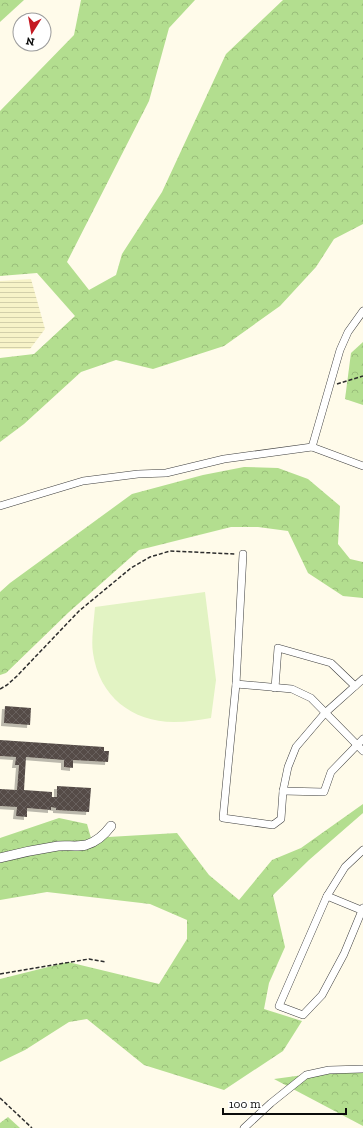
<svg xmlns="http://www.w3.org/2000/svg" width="363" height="1128" font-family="'Zilla Slab',serif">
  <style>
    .farmland { fill: url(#farmland-rules) }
    .forest { fill: url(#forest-crowns) }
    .pitch { fill: #e2f3c3 }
    .building { fill: url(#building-cross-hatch); filter: url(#shadow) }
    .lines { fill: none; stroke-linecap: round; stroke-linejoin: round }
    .minor-casing { stroke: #3e3e3e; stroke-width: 8 }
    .tertiary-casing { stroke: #3e3e3e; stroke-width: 10 }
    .path { stroke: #2d2d2d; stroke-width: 1.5; stroke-dasharray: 4 2; stroke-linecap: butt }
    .minor { stroke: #fff; stroke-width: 7 }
    .tertiary { stroke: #fff; stroke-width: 9 }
  </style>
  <defs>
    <pattern id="farmland-rules" width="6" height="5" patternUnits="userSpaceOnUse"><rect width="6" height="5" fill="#f7f3c8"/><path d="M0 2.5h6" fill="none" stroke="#d2cfaa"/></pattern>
    <pattern id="forest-crowns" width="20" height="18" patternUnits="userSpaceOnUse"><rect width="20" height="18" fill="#b3de8f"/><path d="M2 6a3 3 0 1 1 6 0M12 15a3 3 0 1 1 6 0" fill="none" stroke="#99bd7a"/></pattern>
    <pattern id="building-cross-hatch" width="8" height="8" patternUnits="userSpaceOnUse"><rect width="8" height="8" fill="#554c47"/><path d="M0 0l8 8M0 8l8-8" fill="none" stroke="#68615d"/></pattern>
    <filter id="shadow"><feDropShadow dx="-3" dy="3" stdDeviation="0" flood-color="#0004"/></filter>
  </defs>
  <rect width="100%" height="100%" fill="#fffbea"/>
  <polygon class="farmland" points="31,279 45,329 30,349 0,349 0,281"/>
  <g class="forest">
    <polygon points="0,0 24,0 0,22"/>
    <polygon points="81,0 195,0 169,28 149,101 67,262 89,290 116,275 122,254 162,192 226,54 283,0 363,0 363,224 334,239 316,267 280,306 224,346 153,369 116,360 81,372 24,424 0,442 0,358 34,354 75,316 37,273 0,276 0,111 74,35"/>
    <polygon points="363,342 363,405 345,399 351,353"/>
    <polygon points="244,467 278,468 308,479 340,506 338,544 350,559 363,562 363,598 343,596 308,573 288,531 258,527 231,527 139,550 69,612 6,673 0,675 0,592 10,583 132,494 203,475"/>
    <polygon points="363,804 363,813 309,860 273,895 285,947 269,983 264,1009 302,1021 283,1051 224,1090 144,1065 87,1019 69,1022 25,1050 0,1062 0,979 68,962 159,984 187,939 187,920 150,904 47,892 0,900 0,838 59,818 87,824 91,838 177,833 209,875 239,900 272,860 301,848"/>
    <polygon points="363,1067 363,1126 274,1079"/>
    <polygon points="8,1117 20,1128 0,1128 0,1123"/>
  </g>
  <path class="pitch" d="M 205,592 L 216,680 L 211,718 C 199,720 187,722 174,722 C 132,722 99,696 93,653 C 91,641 94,620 95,607 Z"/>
  <g class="building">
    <polygon points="5,706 31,708 30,725 4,723"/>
    <polygon points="0,740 104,747 104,751 109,751 108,762 73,760 73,768 64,767 64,760 26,757 24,790 52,792 52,797 57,797 57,786 91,788 89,812 56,810 56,808 51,807 51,810 27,808 27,817 16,816 17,807 0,806 0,789 17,790 19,765 15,765 16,757 0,756"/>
  </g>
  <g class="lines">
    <defs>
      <g id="minor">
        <polyline points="312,447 340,350 348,332 363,311"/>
        <polyline points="0,506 83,481 138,474 166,473 224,459 312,447 363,466"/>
        <polyline points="243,554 236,684 223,818 273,825 281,819 283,791 288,767 296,747 325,713 363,679"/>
        <polyline points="236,684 292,689 311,698 363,751"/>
        <polyline points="275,688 278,648 331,663 355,686"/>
        <polyline points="283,791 324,792 331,772 363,739"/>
        <polyline points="363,850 345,867 327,896 279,1006 303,1015 322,995 344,954 363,908"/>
        <polyline points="327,896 361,910"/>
        <polyline points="244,1128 271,1103 306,1075 329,1070 363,1069"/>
      </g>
      <path id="tertiary" d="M 0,858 C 19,853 38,849 58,846 C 67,845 77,847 86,845 C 96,842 105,834 111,826"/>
    </defs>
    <use href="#minor" class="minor-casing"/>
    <use href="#tertiary" class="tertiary-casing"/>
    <g class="path">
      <polyline points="337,384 363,376"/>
      <polyline points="0,689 7,685 17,676 79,611 131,568 150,557 170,551 235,554"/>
      <polyline points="0,974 89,959 106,962"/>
      <polyline points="0,1098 32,1128"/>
    </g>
    <use href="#minor" class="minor"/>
    <use href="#tertiary" class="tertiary"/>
  </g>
  <g transform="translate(32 32) rotate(191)"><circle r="19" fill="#ffffff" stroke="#9d9d9d"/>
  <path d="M0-3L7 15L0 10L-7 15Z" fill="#c51922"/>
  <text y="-6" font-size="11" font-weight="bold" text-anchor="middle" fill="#0b0b0b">N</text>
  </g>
  <path d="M223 1108v6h123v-6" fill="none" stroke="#0b0b0b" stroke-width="2"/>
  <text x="229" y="1108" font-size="12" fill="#0b0b0b" stroke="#ffffff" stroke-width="3" paint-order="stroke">100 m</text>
</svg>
